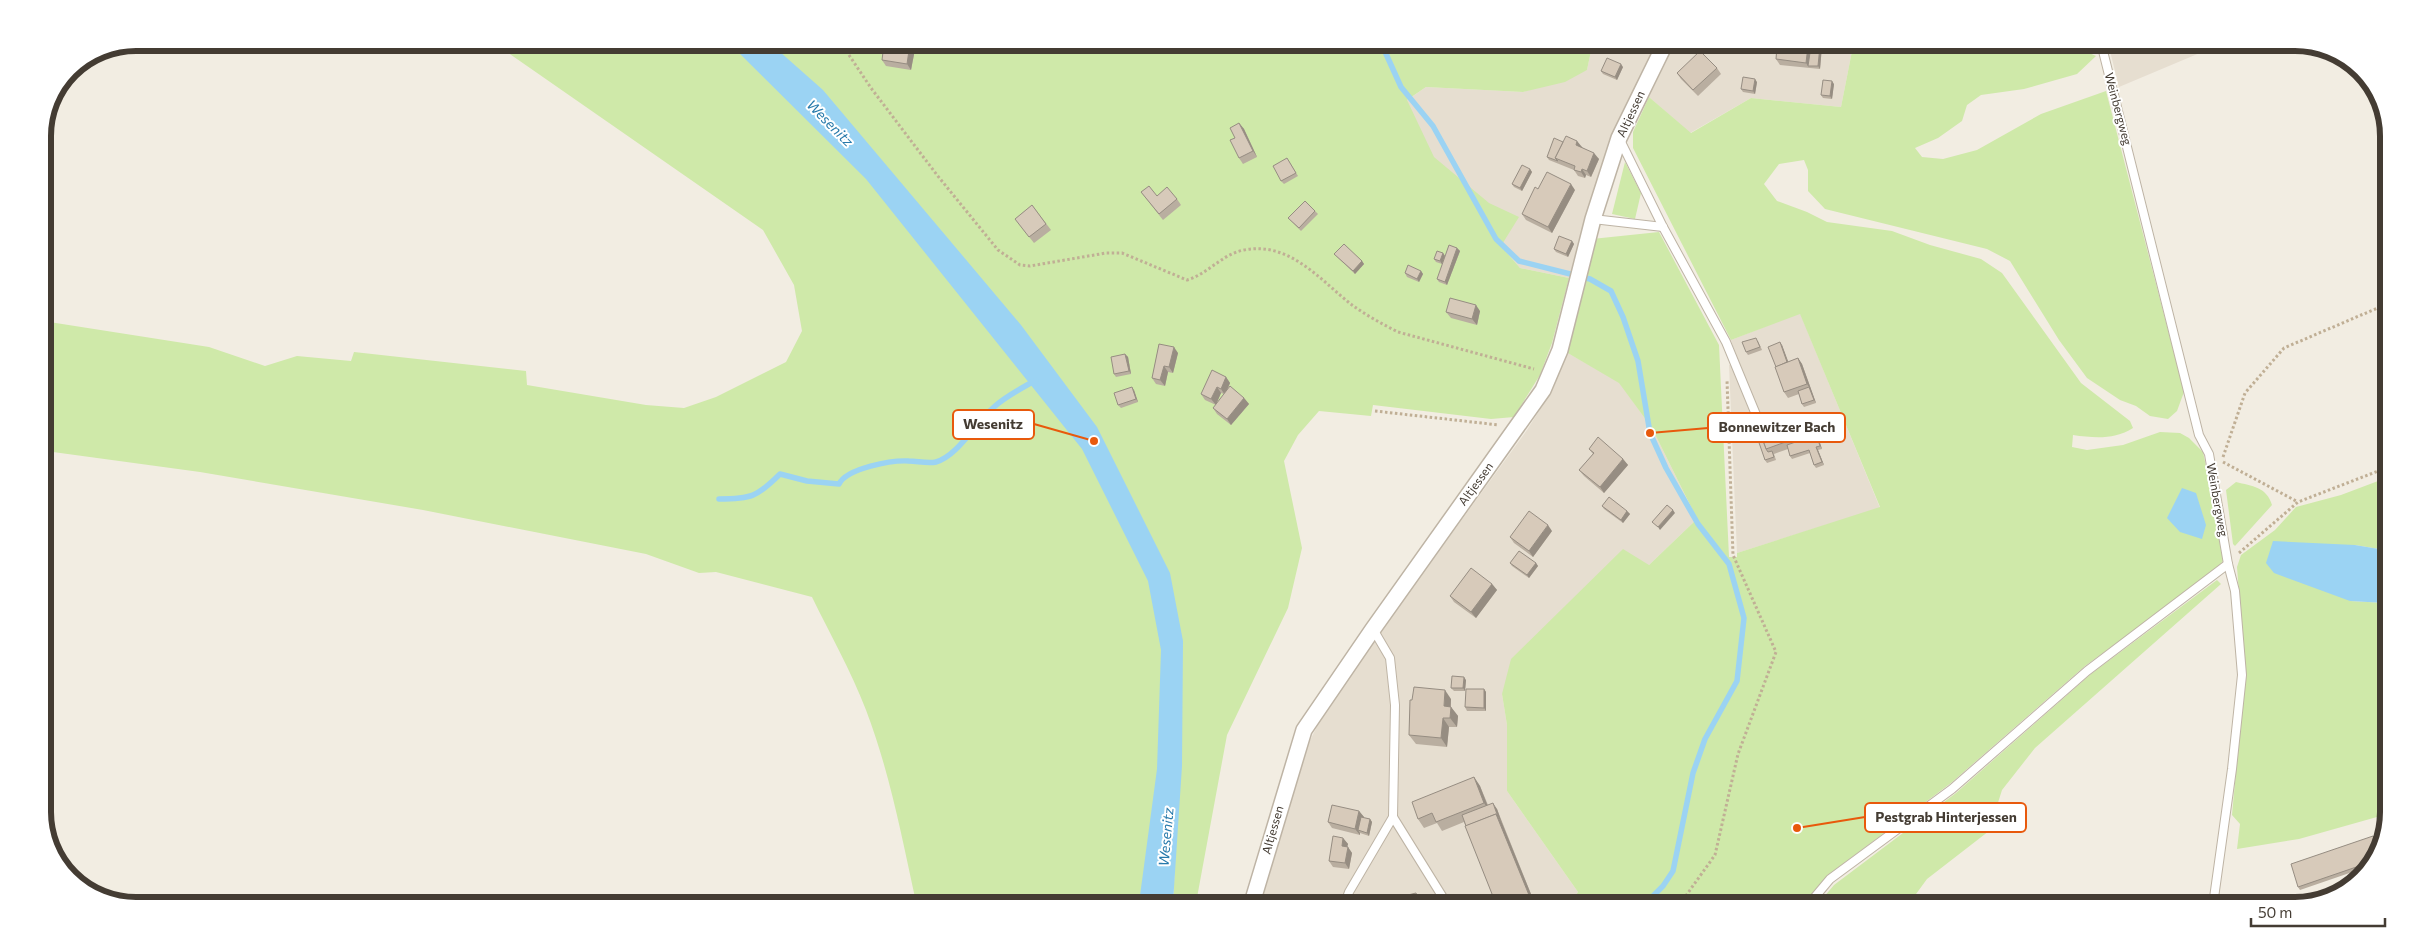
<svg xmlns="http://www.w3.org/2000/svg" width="2431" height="948" font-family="Commissioner,sans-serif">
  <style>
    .residential { fill: #e6ded0 }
    .green { fill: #cfe9a9 }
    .water { fill: #9bd3f3 }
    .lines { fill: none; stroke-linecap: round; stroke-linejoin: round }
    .stream { stroke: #9bd3f3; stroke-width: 5.5 }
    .service-casing { stroke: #beb4a5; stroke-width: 10 }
    .minor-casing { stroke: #beb4a5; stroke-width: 18 }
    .path { stroke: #c0af95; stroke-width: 3; stroke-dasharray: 2.5 2.5; stroke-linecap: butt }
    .service { stroke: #fff; stroke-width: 8 }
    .minor { stroke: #fff; stroke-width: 15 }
    .wall { fill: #b9aea0; fill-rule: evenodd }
    .shaded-wall { fill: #968d82 }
    .building { fill: #d7caba; stroke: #968d82 }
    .labels { text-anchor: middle; stroke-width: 4; stroke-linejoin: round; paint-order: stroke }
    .street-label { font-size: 12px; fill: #443c33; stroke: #fff }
    .water-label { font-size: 14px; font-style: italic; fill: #287aab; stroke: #fff }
    .rim { fill: none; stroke: #443c33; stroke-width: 6 }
    .leader { fill: none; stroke: #e8590c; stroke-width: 2 }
    .callout-dot { fill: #e8590c; stroke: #fff; stroke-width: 2 }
    .callout { fill: #fff; stroke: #e8590c; stroke-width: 2 }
    .callout-label { font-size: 14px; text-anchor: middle; font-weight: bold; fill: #443c33 }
  </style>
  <rect width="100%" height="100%" fill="#f2ede2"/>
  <g class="residential">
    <polygon points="1592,46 1655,46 1615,130 1569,278 1520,268 1384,116 1426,87 1523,92 1587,70"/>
    <polygon points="1674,46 1853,46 1841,107 1751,98 1690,133 1649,97"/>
    <polygon points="2109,47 2214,47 2119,87"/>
    <polygon points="1800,313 1880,508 1737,553 1729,365 1738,362 1731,340"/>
    <polygon points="1566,352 1619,382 1652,428 1697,519 1649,565 1502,694 1507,725 1507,791 1578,892 1570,904 1260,903 1300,761 1328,704 1527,430 1553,389"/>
  </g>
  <g class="green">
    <path d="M 494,43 L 1592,46 L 1587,70 L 1565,82 L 1523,92 L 1426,87 L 1407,100 L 1434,157 L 1489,203 L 1519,217 L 1501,246 L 1520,268 L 1569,278 L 1552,343 L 1540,375 L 1514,417 L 1491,419 L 1373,405 L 1371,416 L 1319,411 L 1298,435 L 1284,461 L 1302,548 L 1288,608 L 1227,735 L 1196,903 L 1173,903 L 1175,863 L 1166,903 L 916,902 C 902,838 890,773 866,710 C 851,671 830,634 812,597 L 716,572 L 699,573 L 646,554 L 423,510 L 200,472 L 53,452 L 52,447 L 43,445 L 43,321 L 209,347 L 265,366 L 297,356 L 351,361 L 354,352 L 526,371 L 527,385 L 646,405 L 684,408 L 716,397 L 786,362 L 802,331 L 794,285 L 763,230 Z"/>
    <path d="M 1853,46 L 2059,47 L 2080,49 L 2096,56 L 2077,74 L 2024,89 L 1981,95 L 1967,105 L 1962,121 L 1938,138 L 1915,148 L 1922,157 L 1943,159 L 1977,150 L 2041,114 L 2106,91 L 2184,392 L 2177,411 L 2168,419 L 2150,416 L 2136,406 L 2120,400 L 2087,378 L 2059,340 L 2010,261 L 1987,249 L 1825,209 L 1808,191 L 1808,170 L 1804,160 L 1779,164 L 1764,184 L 1777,201 L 1807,212 L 1827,222 L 1892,231 L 1930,245 L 1981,259 L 2002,273 L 2081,383 L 2130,421 L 2133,428 C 2114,440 2094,438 2073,435 L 2072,447 L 2087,450 L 2123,445 L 2160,432 L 2180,433 L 2189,438 L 2203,452 L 2220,531 L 2223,561 L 2213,573 L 2085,666 L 1951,783 L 1828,875 L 1803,904 L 1570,904 L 1578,892 L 1507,791 L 1507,725 L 1502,694 L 1511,659 L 1623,549 L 1649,565 L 1697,519 L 1652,428 L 1619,383 L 1566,352 L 1592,239 L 1659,232 L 1719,345 L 1729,557 L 1737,557 L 1737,553 L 1880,507 L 1800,314 L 1731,340 L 1633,148 L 1633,132 L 1649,97 L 1691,133 L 1751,98 L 1841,107 Z"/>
    <polygon points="1625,162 1641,193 1635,219 1612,214"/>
    <polygon points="2386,478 2385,550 2355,545 2350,601 2385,603 2384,815 2299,839 2237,849 2240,824 2232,815 2245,674 2237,567 2241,555 2275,530 2296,507 2341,495"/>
    <path d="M 2236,482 C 2252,486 2267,487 2272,505 L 2235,546 L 2233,544 L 2226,490 Z"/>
    <polygon points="2217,580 2221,584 2035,748 2002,790 1989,831 1927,879 1908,905 1818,904 1834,885 1956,793 2091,674"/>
  </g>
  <g class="water">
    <polygon points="730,44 771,44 823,90 1021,325 1097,427 1170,573 1183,641 1182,766 1173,903 1139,903 1157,769 1161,650 1148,581 1082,449 866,179"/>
    <polygon points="2182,488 2196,493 2206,525 2202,539 2180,532 2167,518"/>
    <polygon points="2273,541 2355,545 2385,550 2385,603 2350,601 2274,573 2266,563"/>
  </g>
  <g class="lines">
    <g class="stream">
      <polyline points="1382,45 1401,87 1433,126 1496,239 1519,261 1590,279 1611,291 1623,317 1638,361 1650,433 1666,468 1698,524 1729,564 1744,618 1737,681 1705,739 1693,773 1673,871 1663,886 1645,904"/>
      <path d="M 719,499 C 751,499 757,497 780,474 L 807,481 L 839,484 C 847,468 892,460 909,461 C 917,461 928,464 936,462 C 958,456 976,422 994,407 C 1006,396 1022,388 1036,380"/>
      <polyline points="1587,904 1599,902 1603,904"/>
    </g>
    <defs>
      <g id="service">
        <polyline points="2102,47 2199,435 2209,454 2228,564 2235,591 2242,675 2232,769 2213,905"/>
        <polyline points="1620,140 1663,227 1726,342 1757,417"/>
        <polyline points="1593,219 1663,227"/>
        <polyline points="1373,629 1390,658 1395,705 1393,817 1447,904"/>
        <polyline points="1345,903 1349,892 1393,817"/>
        <polyline points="1809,904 1830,879 1952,789 2087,671 2228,564"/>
      </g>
      <polyline id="minor" points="1252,903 1304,730 1373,629 1543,390 1560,350 1593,219 1619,138 1664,46"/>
    </defs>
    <use href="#service" class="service-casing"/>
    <use href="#minor" class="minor-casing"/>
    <g class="path">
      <path d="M 849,55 L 871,88 L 937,175 L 998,250 L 1020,265 L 1030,266 L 1106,253 L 1122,253 L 1187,280 C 1208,274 1222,254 1244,250 C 1290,241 1320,280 1352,305 C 1366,315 1382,324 1398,332 L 1534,369"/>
      <polyline points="1375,411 1499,425"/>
      <polyline points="2223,457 2245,393 2284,348 2387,304"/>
      <polyline points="2223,462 2298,502"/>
      <polyline points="2239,553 2298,502 2386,468"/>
      <polyline points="1680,904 1715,855 1738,754 1776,652 1733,555 1727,380"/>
    </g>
    <use href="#service" class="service"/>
    <use href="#minor" class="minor"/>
  </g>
  <g class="wall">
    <polygon points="1777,46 1822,46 1820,69 1780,65 1776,59"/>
    <polygon points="915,49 911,70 886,66 882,60"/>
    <polygon points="1623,67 1617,80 1603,74 1601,71"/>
    <polygon points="1717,68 1721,74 1698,96 1681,79 1677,73"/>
    <polygon points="1757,82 1755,94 1743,92 1741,89"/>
    <polygon points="1834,84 1832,99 1823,98 1821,95"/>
    <polygon points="1239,123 1244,129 1257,157 1243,164 1239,158 1235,138"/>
    <polygon points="1563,142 1582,147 1599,159 1591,177 1586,175 1585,178 1578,176 1574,170 1549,160 1547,157"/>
    <polygon points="1289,161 1298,176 1284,184 1281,181"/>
    <polygon points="1530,169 1532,172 1522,191 1514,187 1512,184"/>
    <polygon points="1575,190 1552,233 1526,220 1522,214"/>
    <polygon points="1141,192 1177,199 1181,205 1163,220"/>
    <polygon points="1032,205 1051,230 1034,243 1015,219"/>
    <polygon points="1315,211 1318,214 1301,231 1288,218"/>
    <polygon points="1572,241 1574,244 1568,257 1556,252 1554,249"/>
    <polygon points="1457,248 1460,251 1447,285 1439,282 1437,279"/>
    <polygon points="1443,253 1445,256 1442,264 1436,262 1434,259"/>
    <polygon points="1334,254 1362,261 1364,264 1355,274 1337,257"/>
    <polygon points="1421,271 1423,274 1419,282 1407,277 1405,273"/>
    <polygon points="1480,311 1477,325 1451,318 1446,312"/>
    <polygon points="1758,341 1762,350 1748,355 1746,352"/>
    <polygon points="1159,344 1178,353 1173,373 1168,372 1165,386 1156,384 1152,378"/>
    <polygon points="1782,345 1788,362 1798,358 1802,364 1816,403 1804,407 1802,404 1799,394 1788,398 1784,392 1776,367"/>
    <polygon points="1125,354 1128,357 1131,374 1116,377 1114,374"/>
    <path d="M 1226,377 L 1230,383 L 1227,391 L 1244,398 L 1249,404 L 1231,425 L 1217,414 L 1213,408 L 1216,405 L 1205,400 L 1201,394 ZM 1221,393 L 1224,394 L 1216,404 Z"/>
    <polygon points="1134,390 1138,402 1121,408 1118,405"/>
    <polygon points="1809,413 1811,416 1822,449 1818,450 1824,465 1816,468 1814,465 1810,453 1792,459 1790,456 1788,449 1774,454 1776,460 1767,463 1765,460 1760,433 1795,414 1797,417"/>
    <polygon points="1589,449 1623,459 1628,465 1604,493 1584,476 1579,470 1593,454"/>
    <polygon points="1602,506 1627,511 1630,514 1623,523 1604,509"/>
    <polygon points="1552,531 1533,557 1514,543 1510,537"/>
    <polygon points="1510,563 1536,563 1538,566 1529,578 1512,566"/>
    <polygon points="1492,584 1497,590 1476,618 1454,602 1450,596"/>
    <polygon points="1466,680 1465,691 1454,691 1451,688"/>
    <polygon points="1484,689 1486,692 1486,711 1467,711 1465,707"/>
    <polygon points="1451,699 1451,707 1458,716 1457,727 1449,727 1447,747 1416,744 1409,735"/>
    <polygon points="1474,777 1480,786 1488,805 1497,809 1535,904 1496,904 1464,822 1442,831 1437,823 1424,828 1418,819"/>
    <polygon points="1359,811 1364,817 1363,818 1370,819 1372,822 1369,836 1360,833 1360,835 1332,828 1328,822"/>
    <polygon points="1343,838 1348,844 1347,846 1352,853 1349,869 1333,867 1329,861"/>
    <polygon points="2376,839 2379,848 2364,868 2300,890 2298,887"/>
  </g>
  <g class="shaded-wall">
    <polygon points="910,44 911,44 915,49 911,70 907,64"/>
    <polygon points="1808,46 1813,46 1808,66 1806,63"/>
    <polygon points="1820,46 1822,46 1820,69 1818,66"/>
    <polygon points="1621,64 1623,67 1617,80 1615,77"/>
    <polygon points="1755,79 1757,82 1755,94 1753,91"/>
    <polygon points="1832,81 1834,84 1832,99 1830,96"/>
    <polygon points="1239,123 1244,129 1257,157 1253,151"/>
    <polygon points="1577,141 1582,147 1580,151 1576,145"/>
    <polygon points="1594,153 1599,159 1591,177 1587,171"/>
    <polygon points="1530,169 1532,172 1522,191 1520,188"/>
    <polygon points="1582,169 1586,175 1585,178 1581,172"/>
    <polygon points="1571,184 1575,190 1552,233 1548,227"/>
    <polygon points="1572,241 1574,244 1568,257 1566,254"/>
    <polygon points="1457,248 1460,251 1447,285 1445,282"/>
    <polygon points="1443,253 1445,256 1442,264 1440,261"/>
    <polygon points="1362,261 1364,264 1355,274 1353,271"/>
    <polygon points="1421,271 1423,274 1419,282 1417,279"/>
    <polygon points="1476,305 1480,311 1477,325 1472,319"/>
    <polygon points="1780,342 1782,345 1791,369 1789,366"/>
    <polygon points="1174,347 1178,353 1173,373 1169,367"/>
    <polygon points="1125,354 1128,357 1131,374 1129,371"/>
    <polygon points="1798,358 1802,364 1816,403 1814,400 1809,387 1807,384"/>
    <polygon points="1164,366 1168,372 1165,386 1160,380"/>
    <polygon points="1226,377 1230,383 1225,395 1221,389"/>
    <polygon points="1132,387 1134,390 1138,402 1136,399"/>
    <polygon points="1217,387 1221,393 1216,405 1211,399"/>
    <polygon points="1244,398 1249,404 1231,425 1227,419"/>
    <polygon points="1809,413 1811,416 1822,449 1820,446"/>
    <polygon points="1816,447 1818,450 1824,465 1822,462"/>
    <polygon points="1623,459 1628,465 1604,493 1600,487"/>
    <polygon points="1673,510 1675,513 1660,530 1658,527"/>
    <polygon points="1627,511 1630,514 1623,523 1621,520"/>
    <polygon points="1548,525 1552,531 1533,557 1529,551"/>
    <polygon points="1536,563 1538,566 1529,578 1527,575"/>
    <polygon points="1492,584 1497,590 1476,618 1471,612"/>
    <polygon points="1464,677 1466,680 1465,691 1463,688"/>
    <polygon points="1484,689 1486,692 1486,711 1484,708"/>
    <polygon points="1445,690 1451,699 1450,715 1444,706"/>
    <polygon points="1451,707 1458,716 1457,727 1450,718"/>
    <polygon points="1443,718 1449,727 1447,747 1441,738"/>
    <polygon points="1474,777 1480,786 1490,812 1484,803"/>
    <polygon points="1493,803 1497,809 1502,823 1498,817"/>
    <polygon points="1359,811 1364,817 1360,831 1358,830 1360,833 1360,835 1355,829"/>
    <polygon points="1496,814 1502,823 1535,904 1534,904 1531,900"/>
    <polygon points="1370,819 1372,822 1369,836 1367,833"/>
    <polygon points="2373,836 2376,839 2379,848 2378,849"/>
    <polygon points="1343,838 1348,844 1346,852 1342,846"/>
    <polygon points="1348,847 1352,853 1349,869 1345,863"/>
    <polygon points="1416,893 1420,899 1421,903 1419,903"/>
  </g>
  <g class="building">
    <polygon points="884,44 910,44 907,64 882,60"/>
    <polygon points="1777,46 1808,46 1806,63 1776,59"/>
    <polygon points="1811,46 1820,46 1818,66 1808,66"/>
    <polygon points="1700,51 1717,68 1693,90 1677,73"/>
    <polygon points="1607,58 1621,64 1615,77 1601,71"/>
    <polygon points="1743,77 1755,79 1753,91 1741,89"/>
    <polygon points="1823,80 1832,81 1830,96 1821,95"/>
    <polygon points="1239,123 1253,151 1239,158 1230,140 1235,138 1230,128"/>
    <polygon points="1566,136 1577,141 1576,145 1594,153 1587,171 1582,169 1581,172 1574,170 1575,166 1555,158"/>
    <polygon points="1554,138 1563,142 1555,158 1558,161 1547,157"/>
    <polygon points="1287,158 1296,173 1281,181 1273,166"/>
    <polygon points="1522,165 1530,169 1520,188 1512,184"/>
    <polygon points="1547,172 1571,184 1548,227 1522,214 1535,187 1538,189"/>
    <polygon points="1149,186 1157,196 1167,187 1177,199 1159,214 1141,192"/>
    <polygon points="1305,201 1315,211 1299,228 1288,218"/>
    <polygon points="1032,205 1046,224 1029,237 1015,219"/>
    <polygon points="1559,236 1572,241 1566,254 1554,249"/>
    <polygon points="1344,244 1362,261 1353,271 1334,254"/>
    <polygon points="1449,245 1457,248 1445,282 1437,279"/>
    <polygon points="1437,251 1443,253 1440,261 1434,259"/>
    <polygon points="1408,265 1421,271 1417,279 1405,273"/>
    <polygon points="1450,298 1476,305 1472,319 1446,312"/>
    <polygon points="1756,338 1760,347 1746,352 1742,342"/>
    <polygon points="1780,342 1787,362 1776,367 1768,347"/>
    <polygon points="1159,344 1174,347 1169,367 1164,366 1160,380 1152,378"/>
    <polygon points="1125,354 1129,371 1114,374 1111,357"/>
    <polygon points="1798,358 1807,384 1784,392 1775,367"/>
    <polygon points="1212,370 1226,377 1221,389 1217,387 1211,399 1201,394"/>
    <polygon points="1230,386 1244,398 1227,419 1213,408"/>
    <polygon points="1132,387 1136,399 1118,405 1114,393"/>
    <polygon points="1809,387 1814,400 1802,404 1798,391"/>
    <polygon points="1809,413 1820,446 1816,447 1822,462 1814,465 1809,450 1790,456 1787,445 1804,439 1797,417"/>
    <polygon points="1795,414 1802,436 1766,449 1758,427"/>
    <polygon points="1760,433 1766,449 1768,452 1772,451 1774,457 1765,460 1756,434"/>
    <polygon points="1598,437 1623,459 1600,487 1579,470 1594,453 1589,449"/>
    <polygon points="1609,497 1627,511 1621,520 1602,506"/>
    <polygon points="1667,505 1673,510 1658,527 1652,522"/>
    <polygon points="1529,511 1548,525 1529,551 1510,537"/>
    <polygon points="1519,551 1536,563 1527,575 1510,563"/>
    <polygon points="1471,568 1492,584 1471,612 1450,596"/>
    <polygon points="1452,676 1464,677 1463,688 1451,688"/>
    <polygon points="1414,687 1445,690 1444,706 1451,707 1450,718 1443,718 1441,738 1409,735 1410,700 1412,700"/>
    <polygon points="1466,689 1484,689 1484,708 1465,707"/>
    <polygon points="1474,777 1484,803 1436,822 1432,813 1418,819 1412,802"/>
    <polygon points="1493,803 1498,817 1496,814 1466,826 1462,815"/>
    <polygon points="1332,805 1359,811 1355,829 1328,822"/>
    <polygon points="1496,814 1531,900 1522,904 1496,904 1465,826"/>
    <polygon points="1361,817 1370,819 1367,833 1358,830"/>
    <polygon points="1333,836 1343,838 1342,846 1348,847 1345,863 1329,861"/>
    <polygon points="2373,836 2378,849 2368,863 2298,887 2291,864"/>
    <polygon points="1416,893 1419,903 1376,903"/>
  </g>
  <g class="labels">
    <g class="street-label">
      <text transform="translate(2118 109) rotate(75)" y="4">Weinbergweg</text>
      <text transform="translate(1631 114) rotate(-65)" y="4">Altjessen</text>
      <text transform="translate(1476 484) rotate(-54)" y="4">Altjessen</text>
      <text transform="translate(2217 500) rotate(80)" y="4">Weinbergweg</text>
      <text transform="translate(1273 830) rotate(-74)" y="4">Altjessen</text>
    </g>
    <g class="water-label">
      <text transform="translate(830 123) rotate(45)" y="5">Wesenitz</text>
      <text transform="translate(1166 837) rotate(-85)" y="5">Wesenitz</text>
    </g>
  </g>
  <path d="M0 0H2431V948H0ZM136 51H2295A85 85 0 0 1 2380 136V812A85 85 0 0 1 2295 897H136A85 85 0 0 1 51 812V136A85 85 0 0 1 136 51Z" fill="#fff" fill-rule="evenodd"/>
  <path class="rim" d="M136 51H2295A85 85 0 0 1 2380 136V812A85 85 0 0 1 2295 897H136A85 85 0 0 1 51 812V136A85 85 0 0 1 136 51Z"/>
  <path class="leader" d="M1094 441L1034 424M1650 433L1708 428M1797 828L1865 817"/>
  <g class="callout-dot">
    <circle cx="1094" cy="441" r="5"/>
    <circle cx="1650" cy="433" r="5"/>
    <circle cx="1797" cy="828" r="5"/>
  </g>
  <g class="callout">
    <rect x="953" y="410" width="81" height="29" rx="5"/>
    <rect x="1708" y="413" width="137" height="29" rx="5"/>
    <rect x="1865" y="803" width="161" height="29" rx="5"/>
  </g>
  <g class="callout-label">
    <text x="993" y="429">Wesenitz</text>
    <text x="1777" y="432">Bonnewitzer Bach</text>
    <text x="1946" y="822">Pestgrab Hinterjessen</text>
  </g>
  <path d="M2251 918v8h134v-8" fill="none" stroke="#443c33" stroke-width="2.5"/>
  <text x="2258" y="918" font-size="15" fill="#443c33" stroke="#ffffff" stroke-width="4" paint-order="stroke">50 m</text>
</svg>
